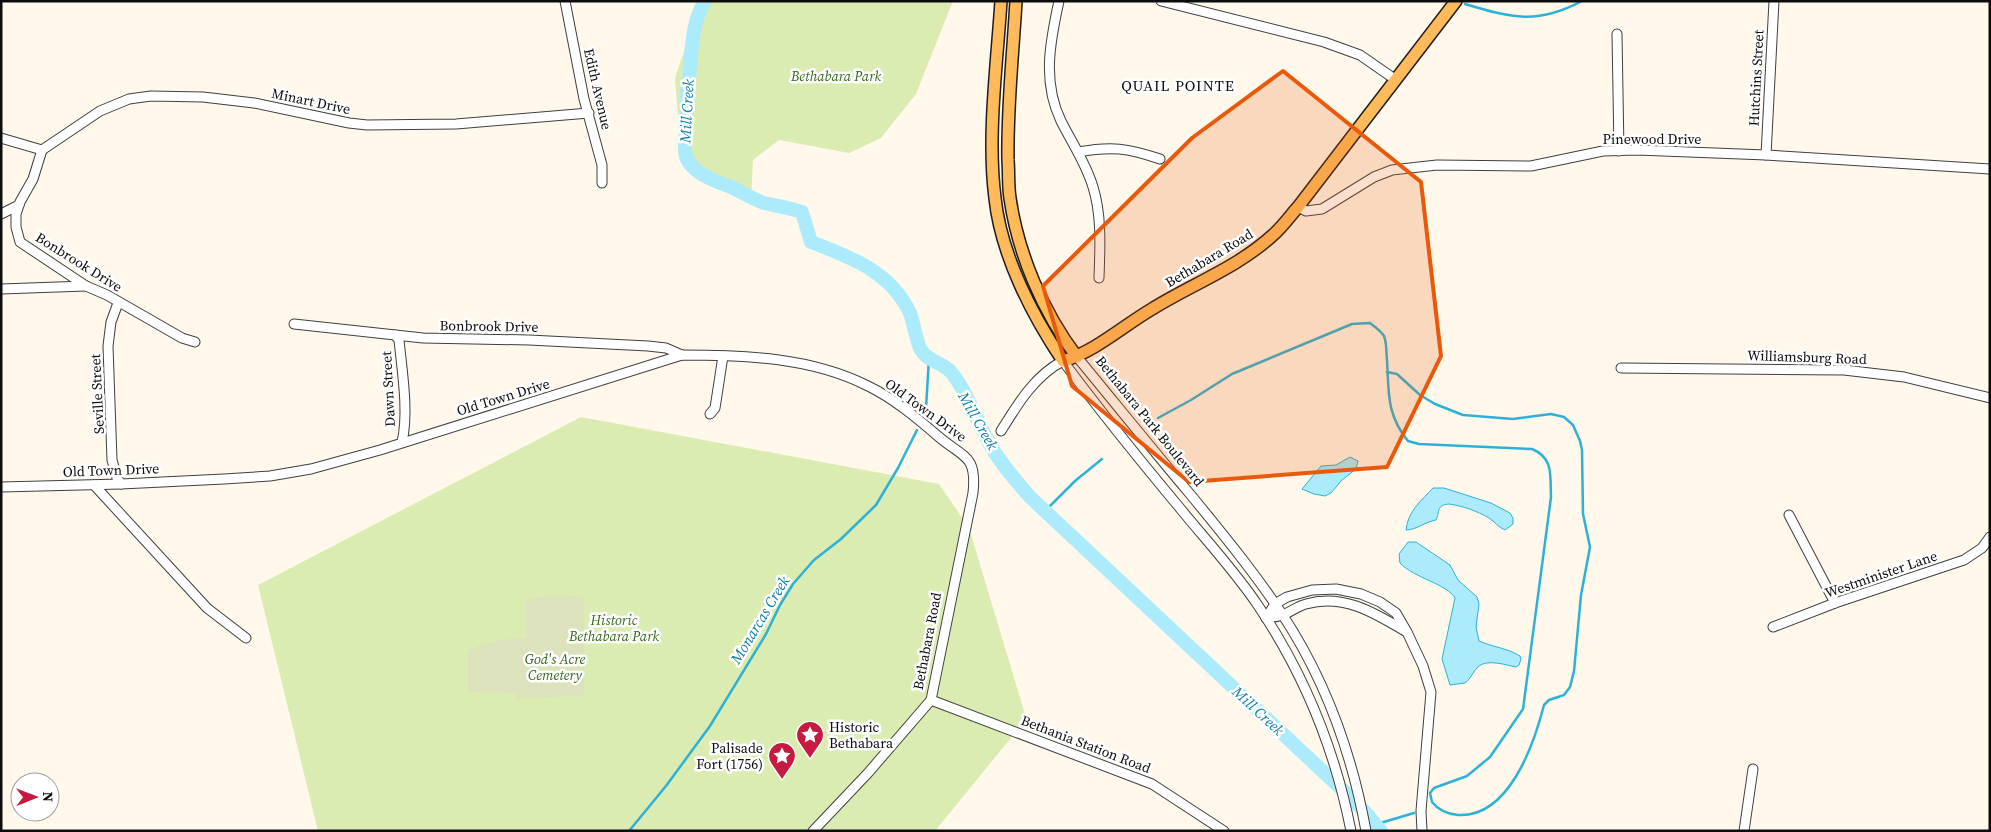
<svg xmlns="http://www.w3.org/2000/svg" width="1991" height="832" font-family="'Source Serif 4',serif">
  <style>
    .green { fill: #dbecb2 }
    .cemetery { fill: #dce2bb }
    .water { fill: #acebfb; stroke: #2db1d7 }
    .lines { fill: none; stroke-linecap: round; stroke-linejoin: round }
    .stream { stroke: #2db1d7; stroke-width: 2.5 }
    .river { stroke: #acebfb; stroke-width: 14 }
    .minor-casing { stroke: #3f3f3f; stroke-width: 11 }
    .major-casing { stroke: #1d1d1d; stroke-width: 14 }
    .minor { stroke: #fff; stroke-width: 9 }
    .major { stroke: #ffba5b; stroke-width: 11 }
    .marked { fill: #e8590c; fill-opacity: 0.2; stroke: #e8590c; stroke-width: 4; stroke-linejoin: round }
    .labels { text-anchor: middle; stroke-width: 5; stroke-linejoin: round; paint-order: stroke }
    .park-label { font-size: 14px; font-style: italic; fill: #376818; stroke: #fff }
    .street-label { font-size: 14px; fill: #0c0c0c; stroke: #fff }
    .poi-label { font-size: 14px; fill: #0c0c0c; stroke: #fff; text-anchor: start }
    .neighbourhood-label { font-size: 15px; letter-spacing: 1px; fill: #0c0c0c; stroke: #fff }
    .water-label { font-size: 15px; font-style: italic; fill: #0d7fa7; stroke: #fff }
  </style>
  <rect width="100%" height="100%" fill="#fff8eb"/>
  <g class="green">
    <polygon points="701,1 953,1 916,94 881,138 849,153 779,140 753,160 751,201 708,181 681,154 675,78"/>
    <polygon points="581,417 939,484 969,528 1027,721 1019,728 935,831 318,831 258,585"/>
  </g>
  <path class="cemetery" d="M 556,595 L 584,597 L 584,696 L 516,698 L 516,693 L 468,692 L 468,650 C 488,643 505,637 526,639 L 526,600 Z"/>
  <g class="water">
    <polygon points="1350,457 1358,461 1356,469 1342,480 1331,493 1325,496 1314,494 1302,489 1321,466 1336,465"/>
    <path d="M 1433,488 L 1444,488 L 1491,503 L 1510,513 L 1513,518 L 1513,524 L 1505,530 C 1498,527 1495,522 1489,518 C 1477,511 1463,506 1449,504 C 1436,505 1440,512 1436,520 C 1425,522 1416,530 1406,530 C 1408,511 1421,501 1433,488 Z"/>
    <path d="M 1408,542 L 1416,542 L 1450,565 L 1458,580 L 1477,597 L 1479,604 L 1476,627 L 1479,641 C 1493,647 1507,648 1520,656 L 1521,659 L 1519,665 L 1516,667 C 1506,665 1488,659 1479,666 C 1473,671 1471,679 1465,683 L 1450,685 L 1442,659 L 1455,598 C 1447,584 1414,578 1400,563 L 1399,554 Z"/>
  </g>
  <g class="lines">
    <g class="stream">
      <path d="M 1465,4 C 1512,18 1537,25 1582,1"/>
      <polyline points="926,408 929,358"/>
      <path d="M 1158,418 L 1191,400 L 1232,374 L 1352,324 L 1370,323 C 1375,327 1381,331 1384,336 C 1387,343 1386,352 1387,360 C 1389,392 1386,414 1408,441 L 1419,444 L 1532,449 C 1554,458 1550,476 1551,497 L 1523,709 L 1490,757 L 1467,776 L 1434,788 L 1430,793 L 1432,802 C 1439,811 1447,814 1458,815 C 1509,818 1534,744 1544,705 L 1549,700 L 1564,695 L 1570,687 L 1574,671 L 1581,595 L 1590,547 L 1583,514 L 1582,450 L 1580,441 L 1573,425 L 1564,417 L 1551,414 L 1513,419 L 1463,415 L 1435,404 L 1420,395 L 1397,374 L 1387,372"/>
      <polyline points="1044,512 1075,481 1102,459"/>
      <polyline points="1377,824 1414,813"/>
      <polyline points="629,831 666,786 710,726 766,634 780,605 793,584 814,560 841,539 876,505 898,468 917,430"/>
    </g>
    <path class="river" d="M 705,1 C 693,19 692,46 690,66 C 689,74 690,81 687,90 L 685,152 C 688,173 716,181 733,188 C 743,193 753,199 764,203 C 777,206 790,208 802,212 L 811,242 C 851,257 891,272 910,313 C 914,324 916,341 921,350 C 927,361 943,363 951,372 C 968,392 977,424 991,446 C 1001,464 1016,481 1030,497 L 1347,794 L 1365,812 L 1381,831"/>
    <defs>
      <g id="minor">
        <polyline points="565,1 584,99 602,165 602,183"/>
        <path d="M 1059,1 C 1050,42 1042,82 1061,121 C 1072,143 1086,163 1093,187 C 1102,216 1100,247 1099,278"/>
        <polyline points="1161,1 1324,42 1360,55 1396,80"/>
        <polyline points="1617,34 1619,151"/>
        <polyline points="1,138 42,150"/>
        <polyline points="42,150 100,111 129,99 151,96 203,97 254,103 349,123 367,125 456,124 589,113"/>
        <polyline points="42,150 33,179 20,202 16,214 16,227 20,242 86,286 107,295 182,338 195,342"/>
        <path d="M 1078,152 C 1112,146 1127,148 1160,159"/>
        <polyline points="1766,155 1774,1"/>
        <polyline points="1298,207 1306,211 1322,209 1374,177 1392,170 1437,165 1531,166 1603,151 1637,150 1766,155 1990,169"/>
        <polyline points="1,214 19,205"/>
        <polyline points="1,289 86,286"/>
        <polyline points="118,303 111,322 108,346 112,460 117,478 121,484"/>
        <polyline points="294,324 423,338 529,340 648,346 666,348 682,355"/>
        <path d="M 395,335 L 399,340 C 402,371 409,412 402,442"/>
        <path d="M 1077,357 C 1115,403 1152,449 1190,494 C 1222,533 1254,572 1282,614 C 1325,679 1352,754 1366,831"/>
        <polyline points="1621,368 1844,370 1904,377 1990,398"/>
        <polyline points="710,414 715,408 723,356"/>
        <path d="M 1001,431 C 1017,405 1035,375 1063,361 C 1100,411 1139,459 1179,507 C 1205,539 1234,570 1257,604 C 1304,673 1335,750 1351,831"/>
        <polyline points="94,485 207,608 246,638"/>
        <path d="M 1,487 L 121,484 L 224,479 L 270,476 L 311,469 L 380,450 L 682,355 C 744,355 811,357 868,386 C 893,398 917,418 939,437 C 964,458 977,455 973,493 L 931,700 L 868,773 L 813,831"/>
        <polyline points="1789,515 1835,603"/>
        <polyline points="1266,618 1275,604 1287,597 1312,590 1336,589 1361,594 1380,602 1396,613 1407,632 1423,666 1431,692 1421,811 1422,831"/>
        <path d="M 1266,618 C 1272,617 1279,617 1285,614 C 1292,611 1298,606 1306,604 C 1343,593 1375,613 1405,631"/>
        <polyline points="1773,627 1835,603 1964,560 1982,548 1990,537"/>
        <polyline points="931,700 1152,784 1224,831"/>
        <polyline points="1744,831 1753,769"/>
      </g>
      <g id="major">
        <path d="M 1001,1 C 997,64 987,136 995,198 C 1001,255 1032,315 1063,361 C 1096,351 1123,326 1152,309 C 1192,284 1237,268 1273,235 C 1282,227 1290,216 1298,207 L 1456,1"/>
        <path d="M 1016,1 C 1013,54 1007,107 1008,160 C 1009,173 1008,186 1010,198 C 1018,254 1043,312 1077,357"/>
      </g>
    </defs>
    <use href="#minor" class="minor-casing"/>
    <use href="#major" class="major-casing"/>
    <use href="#minor" class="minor"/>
    <use href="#major" class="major"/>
  </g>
  <path class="marked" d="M 1283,71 L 1421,182 L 1441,356 L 1387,467 L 1189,482 L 1072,386 L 1043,286 L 1192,138 Z"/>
  <defs>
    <symbol id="sight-pin" viewBox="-11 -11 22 30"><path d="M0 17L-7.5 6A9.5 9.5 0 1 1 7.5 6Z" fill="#c61a41" stroke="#fff"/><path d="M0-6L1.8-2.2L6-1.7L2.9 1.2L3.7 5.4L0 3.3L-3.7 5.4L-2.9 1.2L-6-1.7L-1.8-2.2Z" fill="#fff"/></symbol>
  </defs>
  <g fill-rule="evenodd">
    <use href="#sight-pin" x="794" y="719" width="32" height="43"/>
    <use href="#sight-pin" x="766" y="740" width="32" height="43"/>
  </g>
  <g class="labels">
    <g class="park-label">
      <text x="836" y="81">Bethabara Park</text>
      <text x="614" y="625">Historic<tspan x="614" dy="16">Bethabara Park</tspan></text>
      <text x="555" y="664">God's Acre<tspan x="555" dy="16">Cemetery</tspan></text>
    </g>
    <g class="street-label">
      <text transform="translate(1756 78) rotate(-87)" y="5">Hutchins Street</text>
      <text transform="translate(598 89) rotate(77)" y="5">Edith Avenue</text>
      <text transform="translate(311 101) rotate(12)" y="5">Minart Drive</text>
      <text x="1652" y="144">Pinewood Drive</text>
      <text transform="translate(1209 258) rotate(-31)" y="5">Bethabara Road</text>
      <text transform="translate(79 262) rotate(32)" y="5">Bonbrook Drive</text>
      <text transform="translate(489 326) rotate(1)" y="5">Bonbrook Drive</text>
      <text transform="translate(1807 357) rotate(2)" y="5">Williamsburg Road</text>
      <text transform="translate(388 389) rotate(-93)" y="5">Dawn Street</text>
      <text transform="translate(97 394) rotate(-93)" y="5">Seville Street</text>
      <text transform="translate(503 397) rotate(-17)" y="5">Old Town Drive</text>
      <text transform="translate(926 410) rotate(36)" y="5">Old Town Drive</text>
      <text transform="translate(1150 421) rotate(51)" y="5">Bethabara Park Boulevard</text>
      <text transform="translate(111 470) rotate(-2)" y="5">Old Town Drive</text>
      <text transform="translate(1881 574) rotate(-19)" y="5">Westminister Lane</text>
      <text transform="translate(927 641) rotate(-79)" y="5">Bethabara Road</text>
      <text transform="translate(1086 744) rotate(21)" y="5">Bethania Station Road</text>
    </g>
    <g class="poi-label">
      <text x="829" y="732">Historic<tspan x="829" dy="16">Bethabara</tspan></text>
      <text x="763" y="753" text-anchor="end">Palisade<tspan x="763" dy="16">Fort (1756)</tspan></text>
    </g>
    <g class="neighbourhood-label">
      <text x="1178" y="91">QUAIL POINTE</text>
    </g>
    <g class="water-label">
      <text transform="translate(687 111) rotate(-87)" y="5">Mill Creek</text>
      <text transform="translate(978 421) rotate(60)" y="5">Mill Creek</text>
      <text transform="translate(760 620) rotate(-59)" y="5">Monarcas Creek</text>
      <text transform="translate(1258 711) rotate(43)" y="5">Mill Creek</text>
    </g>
  </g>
  <rect width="1991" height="832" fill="none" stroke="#0c0c0c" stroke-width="5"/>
  <g transform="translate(35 797) rotate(89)"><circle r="24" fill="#ffffff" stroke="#9e9e9e"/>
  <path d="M0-4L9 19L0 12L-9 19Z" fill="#c61a41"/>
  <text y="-8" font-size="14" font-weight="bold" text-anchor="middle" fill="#0c0c0c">N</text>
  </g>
</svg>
